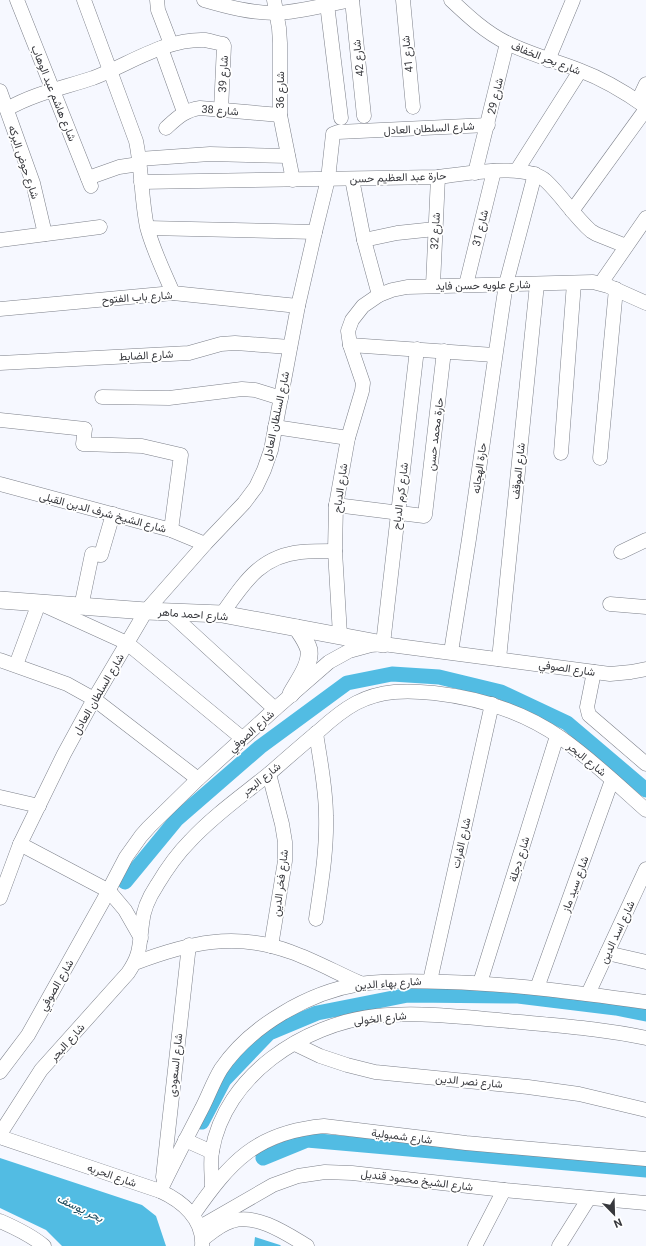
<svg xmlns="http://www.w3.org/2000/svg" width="646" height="1246" font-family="Roboto,Vazirmatn,sans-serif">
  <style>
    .water { fill: #52bce3 }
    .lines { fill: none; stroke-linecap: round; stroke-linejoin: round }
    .canal { stroke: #52bce3; stroke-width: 15 }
    .minor-casing { stroke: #7d808a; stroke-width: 15 }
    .major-casing { stroke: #7d808a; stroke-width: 18 }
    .minor { stroke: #fff; stroke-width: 14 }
    .major { stroke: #fff; stroke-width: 17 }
    .labels { text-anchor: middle; stroke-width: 3.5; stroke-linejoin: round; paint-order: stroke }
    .street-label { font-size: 11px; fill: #37383d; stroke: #fff }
    .water-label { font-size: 12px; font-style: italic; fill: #1e4b5c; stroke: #fff }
  </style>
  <rect width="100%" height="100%" fill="#f6f8ff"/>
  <g class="water">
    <polygon points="0,1158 142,1205 156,1216 166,1246 62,1246 46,1230 0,1208"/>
    <polygon points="255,1237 280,1245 281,1246 254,1246"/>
  </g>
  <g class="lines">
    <g class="canal">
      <polyline points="125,882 177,819 260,747 347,683 392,674 439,677 501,692 567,723 646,790"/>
      <polyline points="202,1122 224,1080 269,1033 317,1013 408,995 518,996 616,1008 646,1014"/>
      <polyline points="263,1158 307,1140 646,1170"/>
    </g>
    <defs>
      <g id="minor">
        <polyline points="17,0 91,186"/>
        <path d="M 84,0 L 136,141 C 142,169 141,198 147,227 C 153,250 164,272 173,293"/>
        <polyline points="157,0 158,10 171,44"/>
        <path d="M 204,0 C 228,7 251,13 276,13 C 301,12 327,4 352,0"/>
        <polyline points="274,0 279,28 280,43 280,115 293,180"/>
        <polyline points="352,0 364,116"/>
        <polyline points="403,0 413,107"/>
        <path d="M 451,0 C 468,16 485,32 507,43 C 530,54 555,61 579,70 C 603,79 625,92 646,107"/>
        <polyline points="327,4 341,118"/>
        <polyline points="161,48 184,112"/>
        <polyline points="548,60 573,0"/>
        <polyline points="0,91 33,183 45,234"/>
        <polyline points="638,101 646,84"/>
        <path d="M 7,109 C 35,93 63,88 93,78 C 128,65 166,38 205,40 C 211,41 217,43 223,44 L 224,46 L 221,110"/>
        <path d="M 166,128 C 177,118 185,110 200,108 L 280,115"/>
        <polyline points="139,159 210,154 288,156"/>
        <polyline points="517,170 580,71"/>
        <polyline points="475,173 507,43"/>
        <polyline points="88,178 119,167 139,164"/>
        <polyline points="352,179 364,240 379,295"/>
        <path d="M 141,182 L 438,177 C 465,174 525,162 546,181 C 562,196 574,216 591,231 L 596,234 L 626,246"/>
        <polyline points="572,211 646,109"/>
        <polyline points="148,228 315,232"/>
        <polyline points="0,240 100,227"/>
        <polyline points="364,240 397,233 435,229"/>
        <polyline points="601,283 646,218"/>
        <polyline points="433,285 438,177"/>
        <polyline points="466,285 494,171"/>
        <polyline points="0,309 173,293 298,306"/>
        <polyline points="350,345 494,355"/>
        <polyline points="0,363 189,353 221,344 235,343 290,347"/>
        <polyline points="102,397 169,398 242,389 255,390 281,398"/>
        <polyline points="0,420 85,429 83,444 142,446 181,455 171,530"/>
        <polyline points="275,427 348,438"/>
        <polyline points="561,453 574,283"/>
        <polyline points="600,458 616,289"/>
        <polyline points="0,484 171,530 205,544"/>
        <polyline points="336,505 424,516 425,515 444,351"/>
        <polyline points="621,552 646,540"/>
        <polyline points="610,604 646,607"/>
        <polyline points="81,607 92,554 101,555 113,514"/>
        <polyline points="169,612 275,709"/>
        <path d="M 222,614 C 244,583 260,556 301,552 C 313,551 324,551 335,551"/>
        <polyline points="340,635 335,551 336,505 348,438 362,391 363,383 350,345 348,331 352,320 363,306 379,295 392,290 407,287 593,282 608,286 646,303"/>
        <polyline points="383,644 417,349"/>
        <polyline points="451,652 469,539 501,317 506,284 535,174"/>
        <polyline points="499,659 537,284"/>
        <polyline points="0,660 67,684 94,699 198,779"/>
        <polyline points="16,665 39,603 127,643 242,738"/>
        <polyline points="594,672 587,707 589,715 646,764"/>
        <path d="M 316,733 C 320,760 326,788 326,816 C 327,851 321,885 316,919"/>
        <polyline points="269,774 282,824 285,842 285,861 271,946"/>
        <polyline points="0,797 39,806"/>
        <polyline points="20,844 109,891 125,910 141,938"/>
        <polyline points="0,898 20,844 64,754 94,699 146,611 205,544 244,503 256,487 264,470 271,450 298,306 315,232 328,179 333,134 338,132 488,125"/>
        <polyline points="607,953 646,962"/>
        <path d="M 135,963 C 188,943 235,931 291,952 C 314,960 337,973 360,983"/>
        <polyline points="430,981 492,704"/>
        <polyline points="480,983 557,736"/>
        <polyline points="537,988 612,780"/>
        <polyline points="588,994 646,869"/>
        <polyline points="295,1044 320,1056 347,1065 375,1072 528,1087 579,1094 646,1110"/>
        <polyline points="0,1072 28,1035 103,901 126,857 141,836 149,827 198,779 275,709 329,662 349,651 371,645 383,644 610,674 631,672 646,669"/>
        <path d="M 0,1134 L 41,1070 L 128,973 C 141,954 139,946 142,924 C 143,910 149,897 157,885 C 166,870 177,854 190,841 C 214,815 243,795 270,773 C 286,759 303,744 320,730 C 331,720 343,710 356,703 C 381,690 407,690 434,693 C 479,698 524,712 561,738 C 591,759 619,786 646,810"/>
        <path d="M 0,1137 L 160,1191 C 182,1201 204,1219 202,1246"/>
        <polyline points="185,1140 212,1152"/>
        <polyline points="163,1177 189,945"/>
        <path d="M 212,1188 C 212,1176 210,1163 212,1151 C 225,1076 303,1024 376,1016 C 421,1011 474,1018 520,1022 C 562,1026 605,1029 646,1038"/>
        <path d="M 160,1191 C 173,1164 187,1137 201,1110 C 208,1097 213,1082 221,1069 C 250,1026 309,992 360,984 C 386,980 421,981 447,982 C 514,984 580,993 646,1002"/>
        <path d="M 193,1215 C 230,1162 256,1132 324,1126 L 466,1143 L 646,1159"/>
        <path d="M 0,1221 C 16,1228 31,1235 44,1246"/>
        <polyline points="200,1227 273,1185 298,1176 325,1172 352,1173 504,1190 646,1203"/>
        <path d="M 203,1239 C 212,1232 221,1224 232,1221 C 256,1213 287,1234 307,1246"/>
        <polyline points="475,1246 504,1190"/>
        <polyline points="559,1246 589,1198"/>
      </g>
      <g id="major">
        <polyline points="0,600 146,611 222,614 383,644"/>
        <path d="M 291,694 C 298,681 311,665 309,650 C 307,642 301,634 297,628"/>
      </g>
    </defs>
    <use href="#minor" class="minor-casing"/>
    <use href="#major" class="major-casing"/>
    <use href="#minor" class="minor"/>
    <use href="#major" class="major"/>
  </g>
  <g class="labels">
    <g class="street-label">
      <text transform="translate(407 54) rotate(-96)" y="4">شارع 41</text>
      <text transform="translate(358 58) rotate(-96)" y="4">شارع 42</text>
      <text transform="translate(546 58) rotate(21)" y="4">شارع بحر الخفاف</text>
      <text transform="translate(223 74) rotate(-87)" y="4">شارع 39</text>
      <text transform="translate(280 90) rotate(-90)" y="4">شارع 36</text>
      <text transform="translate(54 93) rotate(68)" y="4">شارع هاشم عبد الوهاب</text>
      <text transform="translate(495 96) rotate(-77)" y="4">شارع 29</text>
      <text transform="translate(220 110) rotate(4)" y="4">شارع 38</text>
      <text transform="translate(429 128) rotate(-3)" y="4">شارع السلطان العادل</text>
      <text transform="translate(24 162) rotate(72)" y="4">شارع حوض البركه</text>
      <text transform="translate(398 177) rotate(-2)" y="4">حارة عبد العظيم حسن</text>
      <text transform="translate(480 228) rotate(-76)" y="4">شارع 31</text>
      <text transform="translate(435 231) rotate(-87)" y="4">شارع 32</text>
      <text transform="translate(483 285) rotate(-1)" y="4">شارع علويه حسن فايد</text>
      <text transform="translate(137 297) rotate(-4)" y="4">شارع باب الفتوح</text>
      <text transform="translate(146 355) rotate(-3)" y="4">شارع الضابط</text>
      <text transform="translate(276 416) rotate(-78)" y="4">شارع السلطان العادل</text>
      <text transform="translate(435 434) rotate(-83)" y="4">حارة محمد حسن</text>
      <text transform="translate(479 468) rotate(-82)" y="4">حارة الهجانه</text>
      <text transform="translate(518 471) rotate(-84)" y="4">شارع الموقف</text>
      <text transform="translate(340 488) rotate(-82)" y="4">شارع الدباح</text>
      <text transform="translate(400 496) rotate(-83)" y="4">شارع كرم الدباح</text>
      <text transform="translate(103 512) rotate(15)" y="4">شارع الشيخ شرف الدين القبلى</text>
      <text transform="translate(193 614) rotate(4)" y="4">شارع احمد ماهر</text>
      <text transform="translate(567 668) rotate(8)" y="4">شارع الصوفي</text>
      <text transform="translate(98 694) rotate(-60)" y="4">شارع السلطان العادل</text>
      <text transform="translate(251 731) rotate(-42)" y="4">شارع الصوفي</text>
      <text transform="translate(587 759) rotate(39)" y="4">شارع البحر</text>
      <text transform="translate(261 779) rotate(-39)" y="4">شارع البحر</text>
      <text transform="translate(461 843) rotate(-77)" y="4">شارع الفرات</text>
      <text transform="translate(519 859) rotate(-73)" y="4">شارع دجلة</text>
      <text transform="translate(280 883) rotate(-83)" y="4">شارع فخر الدين</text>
      <text transform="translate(575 884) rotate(-70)" y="4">شارع سيد ماز</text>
      <text transform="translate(617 932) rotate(-65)" y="4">شارع اسد الدين</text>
      <text transform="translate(388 983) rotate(-4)" y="4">شارع بهاء الدين</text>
      <text transform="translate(56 985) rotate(-60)" y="4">شارع الصوفي</text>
      <text transform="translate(380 1018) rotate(-6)" y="4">شارع الخولى</text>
      <text transform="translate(67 1042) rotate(-48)" y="4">شارع البحر</text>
      <text transform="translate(175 1065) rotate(-84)" y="4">شارع السعودى</text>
      <text transform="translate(469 1081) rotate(5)" y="4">شارع نصر الدين</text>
      <text transform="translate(402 1136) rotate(7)" y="4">شارع شمبولية</text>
      <text transform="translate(112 1175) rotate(19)" y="4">شارع الحريه</text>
      <text transform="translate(417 1180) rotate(7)" y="4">شارع الشيخ محمود قنديل</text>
    </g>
    <g class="water-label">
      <text transform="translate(80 1208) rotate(26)" y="4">بحر يوسف</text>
    </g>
  </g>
  <g transform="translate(614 1214) rotate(157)" stroke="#ffffff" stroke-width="3" paint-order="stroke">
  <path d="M0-3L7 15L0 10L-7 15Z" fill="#37383d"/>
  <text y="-6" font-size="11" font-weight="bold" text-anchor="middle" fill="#37383d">N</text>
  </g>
</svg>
